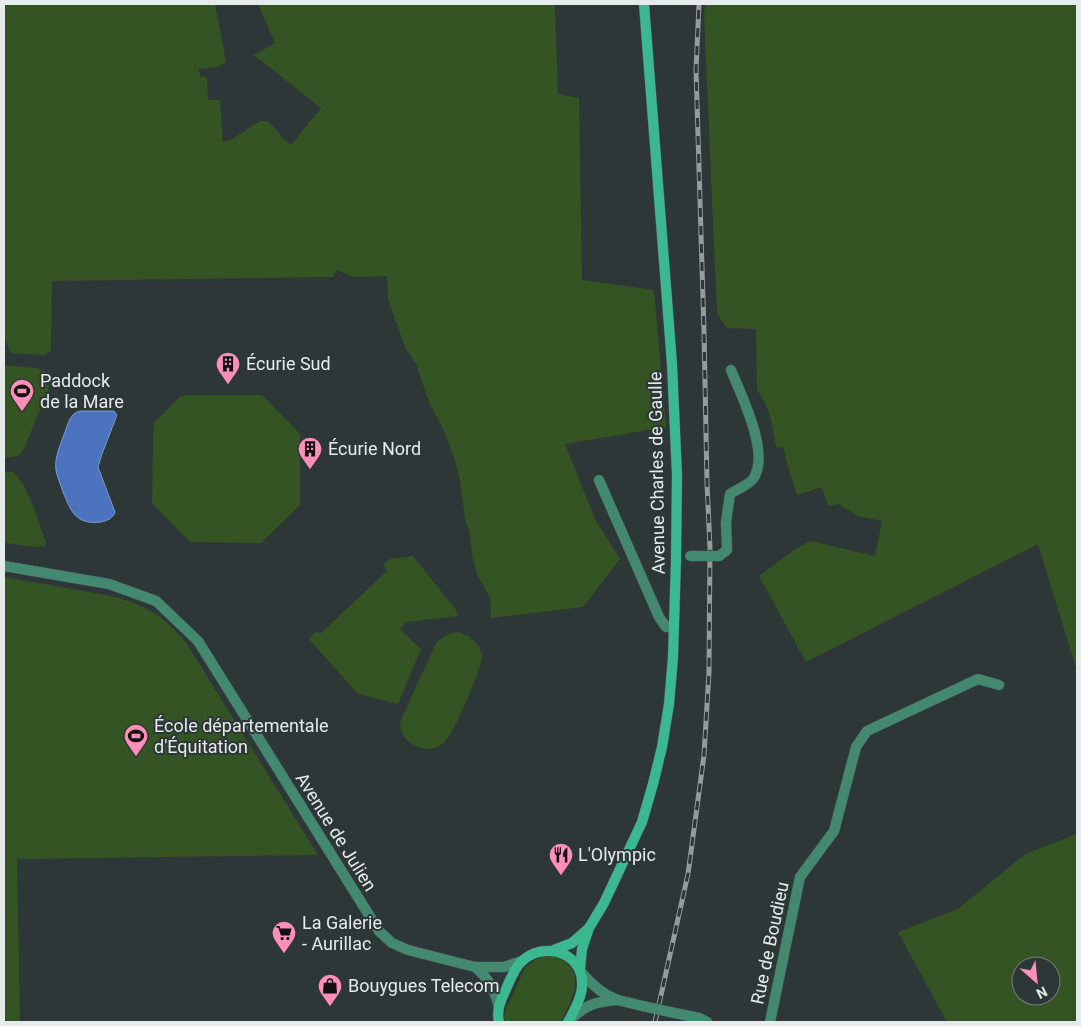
<svg xmlns="http://www.w3.org/2000/svg" width="1081" height="1026" font-family="Roboto,sans-serif">
  <style>
    .green { fill: #355423; fill-rule: evenodd }
    .water { fill: #4c74be; stroke: #7a98cc }
    .lines { fill: none; stroke-linecap: round; stroke-linejoin: round }
    .minor-casing { stroke: #4a5454; stroke-width: 11 }
    .tertiary-casing { stroke: #4a5454; stroke-width: 11 }
    .secondary-casing { stroke: #4a5454; stroke-width: 11 }
    .minor { stroke: #42896f; stroke-width: 10 }
    .tertiary { stroke: #42896f; stroke-width: 10 }
    .secondary { stroke: #3bb88f; stroke-width: 10 }
    .rail-casing { stroke: #949b9b; stroke-width: 5 }
    .rail { stroke: #2d3737; stroke-width: 3; stroke-dasharray: 9; stroke-linecap: butt }
    .minor-bridge-casing { stroke: #4a5454; stroke-width: 11; stroke-linecap: butt }
    .tertiary-bridge-casing { stroke: #4a5454; stroke-width: 11; stroke-linecap: butt }
    .minor-bridge { stroke: #42896f; stroke-width: 10 }
    .tertiary-bridge { stroke: #42896f; stroke-width: 10 }
    .labels { text-anchor: middle; stroke-width: 4; stroke-linejoin: round; paint-order: stroke }
    .poi-label { font-size: 18px; fill: #e5ebeb; stroke: #2d3737; text-anchor: start }
    .street-label { font-size: 18px; fill: #e5ebeb; stroke: #2d3737 }
  </style>
  <rect width="100%" height="100%" fill="#2d3737"/>
  <g class="green">
    <polygon points="4,4 215,4 226,62 218,67 199,69 200,77 207,77 208,100 220,100 223,142 231,140 260,121 268,121 281,135 281,137 291,145 321,108 254,55 275,43 258,4 555,4 558,94 579,98 582,280 654,290 666,427 565,444 595,519 620,559 583,607 491,618 490,598 478,576 473,560 469,531 465,519 460,481 455,460 444,431 429,402 416,364 405,347 388,299 387,276 354,277 336,270 333,277 52,281 51,351 45,355 10,353 4,335"/>
    <path d="M 705,4 L 1077,4 L 1077,671 L 1038,544 L 806,662 L 759,576 L 794,550 L 810,541 L 875,556 L 882,521 L 857,516 L 839,504 L 828,506 L 822,487 L 797,495 L 786,460 L 783,447 L 776,448 C 773,427 770,407 757,390 L 756,329 L 727,328 L 717,314 L 704,15 Z"/>
    <path d="M 4,365 L 36,368 L 47,372 C 50,378 50,383 48,390 L 23,451 L 18,456 L 4,458 Z"/>
    <polygon points="192,395 262,395 300,434 300,505 261,543 190,542 152,503 153,435 154,422 181,396"/>
    <path d="M 4,472 L 14,472 C 31,493 37,518 46,543 L 44,547 L 40,546 L 34,547 L 4,543 Z"/>
    <polygon points="413,556 456,610 458,616 406,622 400,629 421,649 398,704 358,694 309,639 315,632 321,633 387,571 383,565 390,559"/>
    <path d="M 4,577 C 27,581 50,585 72,589 C 122,597 154,602 187,644 L 318,855 L 17,859 L 20,1022 L 4,1022 Z"/>
    <path d="M 459,632 C 471,637 480,643 482,656 C 483,666 455,729 448,738 C 446,740 444,742 442,744 C 429,755 406,746 401,730 C 400,728 401,725 400,722 L 436,643 C 444,636 449,633 459,632 Z"/>
    <path d="M 1077,834 L 1077,1022 L 947,1022 L 898,932 L 958,909 L 1025,854 ZM 1021,966 L 1051,966 L 1051,996 L 1021,996 Z"/>
    <path d="M 553,956 C 590,969 572,998 561,1022 L 505,1022 L 504,1016 L 506,1009 L 525,968 C 533,959 541,957 553,956 Z"/>
  </g>
  <path class="water" d="M 80,411 L 114,411 L 117,415 L 102,454 L 98,467 L 115,512 C 113,518 107,521 101,522 C 75,525 71,511 63,492 C 61,485 57,477 56,470 C 54,458 61,443 65,432 C 68,424 70,413 80,411 Z"/>
  <g class="lines">
    <defs>
      <g id="minor">
        <polyline points="599,480 659,617 666,627 673,627"/>
        <path d="M 719,556 L 727,550 L 726,522 L 730,494 C 736,490 750,484 753,479 C 771,454 741,395 731,370"/>
        <polyline points="770,1022 800,877 834,831 856,747 867,731 978,679 999,685"/>
      </g>
      <g id="tertiary">
        <polyline points="4,566 109,584 156,601 198,641 379,931 392,943 408,950 475,967 504,967 522,961"/>
        <path d="M 475,967 C 489,979 494,988 499,1007"/>
        <path d="M 581,972 C 591,984 603,995 618,1000 C 624,1002 631,1003 638,1005"/>
        <polyline points="670,1012 699,1018 707,1022"/>
        <path d="M 570,1020 C 587,1004 595,1002 617,1000"/>
      </g>
      <g id="secondary">
        <polyline points="554,950 572,943 588,929"/>
        <polyline points="580,969 582,949 589,928 604,903 642,822 653,784 662,747 669,704 673,657 676,560 677,475 672,364 644,4"/>
        <path d="M 499,1022 C 496,1010 501,1000 506,989 C 510,980 514,969 521,962 C 542,941 581,951 582,982 C 583,996 574,1011 568,1022"/>
      </g>
    </defs>
    <use href="#minor" class="minor-casing"/>
    <use href="#tertiary" class="tertiary-casing"/>
    <use href="#secondary" class="secondary-casing"/>
    <use href="#minor" class="minor"/>
    <use href="#tertiary" class="tertiary"/>
    <use href="#secondary" class="secondary"/>
    <defs>
      <polyline id="rail" points="655,1022 688,874 704,755 709,672 710,548 707,483 704,332 696,70 699,4"/>
    </defs>
    <use href="#rail" class="rail-casing"/>
    <use href="#rail" class="rail"/>
    <defs>
      <polyline id="minor-bridge" points="690,556 719,556"/>
      <polyline id="tertiary-bridge" points="638,1005 670,1012"/>
    </defs>
    <use href="#minor-bridge" class="minor-bridge-casing"/>
    <use href="#tertiary-bridge" class="tertiary-bridge-casing"/>
    <use href="#minor-bridge" class="minor-bridge"/>
    <use href="#tertiary-bridge" class="tertiary-bridge"/>
  </g>
  <defs>
    <symbol id="building-pin" viewBox="-11 -11 22 30"><path d="M0 17L-7.5 6A9.5 9.5 0 1 1 7.5 6Z" fill="#ff8eb9" stroke="#2d3737"/><path d="M-4-6H4V6H1V3H-1V6H-4ZM-2.5-4.3h1.7v1.8h-1.7ZM.8-4.3h1.7v1.8H.8ZM-2.5-1h1.7V.8h-1.7ZM.8-1h1.7V.8H.8Z" fill="#111"/></symbol>
    <symbol id="stadium-pin" viewBox="-11 -11 22 30"><path d="M0 17L-7.5 6A9.5 9.5 0 1 1 7.5 6Z" fill="#ff8eb9" stroke="#2d3737"/><path d="M0-5a6.5 5 0 1 0 0 10a6.5 5 0 1 0 0-10ZM-3.5-1.8h7v3.6h-7Z" fill="#111"/></symbol>
    <symbol id="restaurant-pin" viewBox="-11 -11 22 30"><path d="M0 17L-7.5 6A9.5 9.5 0 1 1 7.5 6Z" fill="#ff8eb9" stroke="#2d3737"/><path d="M-5-6h1v4h1v-4h1v4h1v-4h1v5L-1.5 .5V6h-2V.5L-5-1ZM5-6V6H3V1.5H1.5Q1.5-4 5-6Z" fill="#111"/></symbol>
    <symbol id="supermarket-pin" viewBox="-11 -11 22 30"><path d="M0 17L-7.5 6A9.5 9.5 0 1 1 7.5 6Z" fill="#ff8eb9" stroke="#2d3737"/><path d="M-6-5.5h2.5l.6 2H6L4.5 2H-2.5L-4.4-4H-6ZM-1.5 3.2a1.3 1.3 0 1 0 .1 0ZM3 3.2a1.3 1.3 0 1 0 .1 0Z" fill="#111"/></symbol>
    <symbol id="shop-pin" viewBox="-11 -11 22 30"><path d="M0 17L-7.5 6A9.5 9.5 0 1 1 7.5 6Z" fill="#ff8eb9" stroke="#2d3737"/><path d="M-5-2.5h2.3a2.7 3.5 0 0 1 5.4 0H5L5.5 6h-11ZM-1.5-2.5h3a1.5 2.3 0 0 0-3 0Z" fill="#111"/></symbol>
  </defs>
  <g fill-rule="evenodd">
    <use href="#building-pin" x="214" y="350" width="28" height="38"/>
    <use href="#stadium-pin" x="8" y="377" width="28" height="38"/>
    <use href="#building-pin" x="296" y="435" width="28" height="38"/>
    <use href="#stadium-pin" x="122" y="722" width="28" height="38"/>
    <use href="#restaurant-pin" x="547" y="841" width="28" height="38"/>
    <use href="#supermarket-pin" x="270" y="919" width="28" height="38"/>
    <use href="#shop-pin" x="316" y="972" width="28" height="38"/>
  </g>
  <g class="labels">
    <g class="poi-label">
      <text x="246" y="370">Écurie Sud</text>
      <text x="40" y="387">Paddock<tspan x="40" dy="21">de la Mare</tspan></text>
      <text x="328" y="455">Écurie Nord</text>
      <text x="154" y="732">École départementale<tspan x="154" dy="21">d'Équitation</tspan></text>
      <text x="578" y="861">L'Olympic</text>
      <text x="302" y="929">La Galerie<tspan x="302" dy="21">- Aurillac</tspan></text>
      <text x="348" y="992">Bouygues Telecom</text>
    </g>
    <g class="street-label">
      <text transform="translate(657 473) rotate(-91)" y="6">Avenue Charles de Gaulle</text>
      <text transform="translate(336 832) rotate(58)" y="6">Avenue de Julien</text>
      <text transform="translate(770 943) rotate(-78)" y="6">Rue de Boudieu</text>
    </g>
  </g>
  <rect width="1081" height="1026" fill="none" stroke="#e5ebeb" stroke-width="10"/>
  <g transform="translate(1036 981) rotate(153)"><circle r="24" fill="#2d3737" stroke="#777f7f"/>
  <path d="M0-4L9 19L0 12L-9 19Z" fill="#ff8eb9"/>
  <text y="-8" font-size="14" font-weight="bold" text-anchor="middle" fill="#e5ebeb">N</text>
  </g>
</svg>
